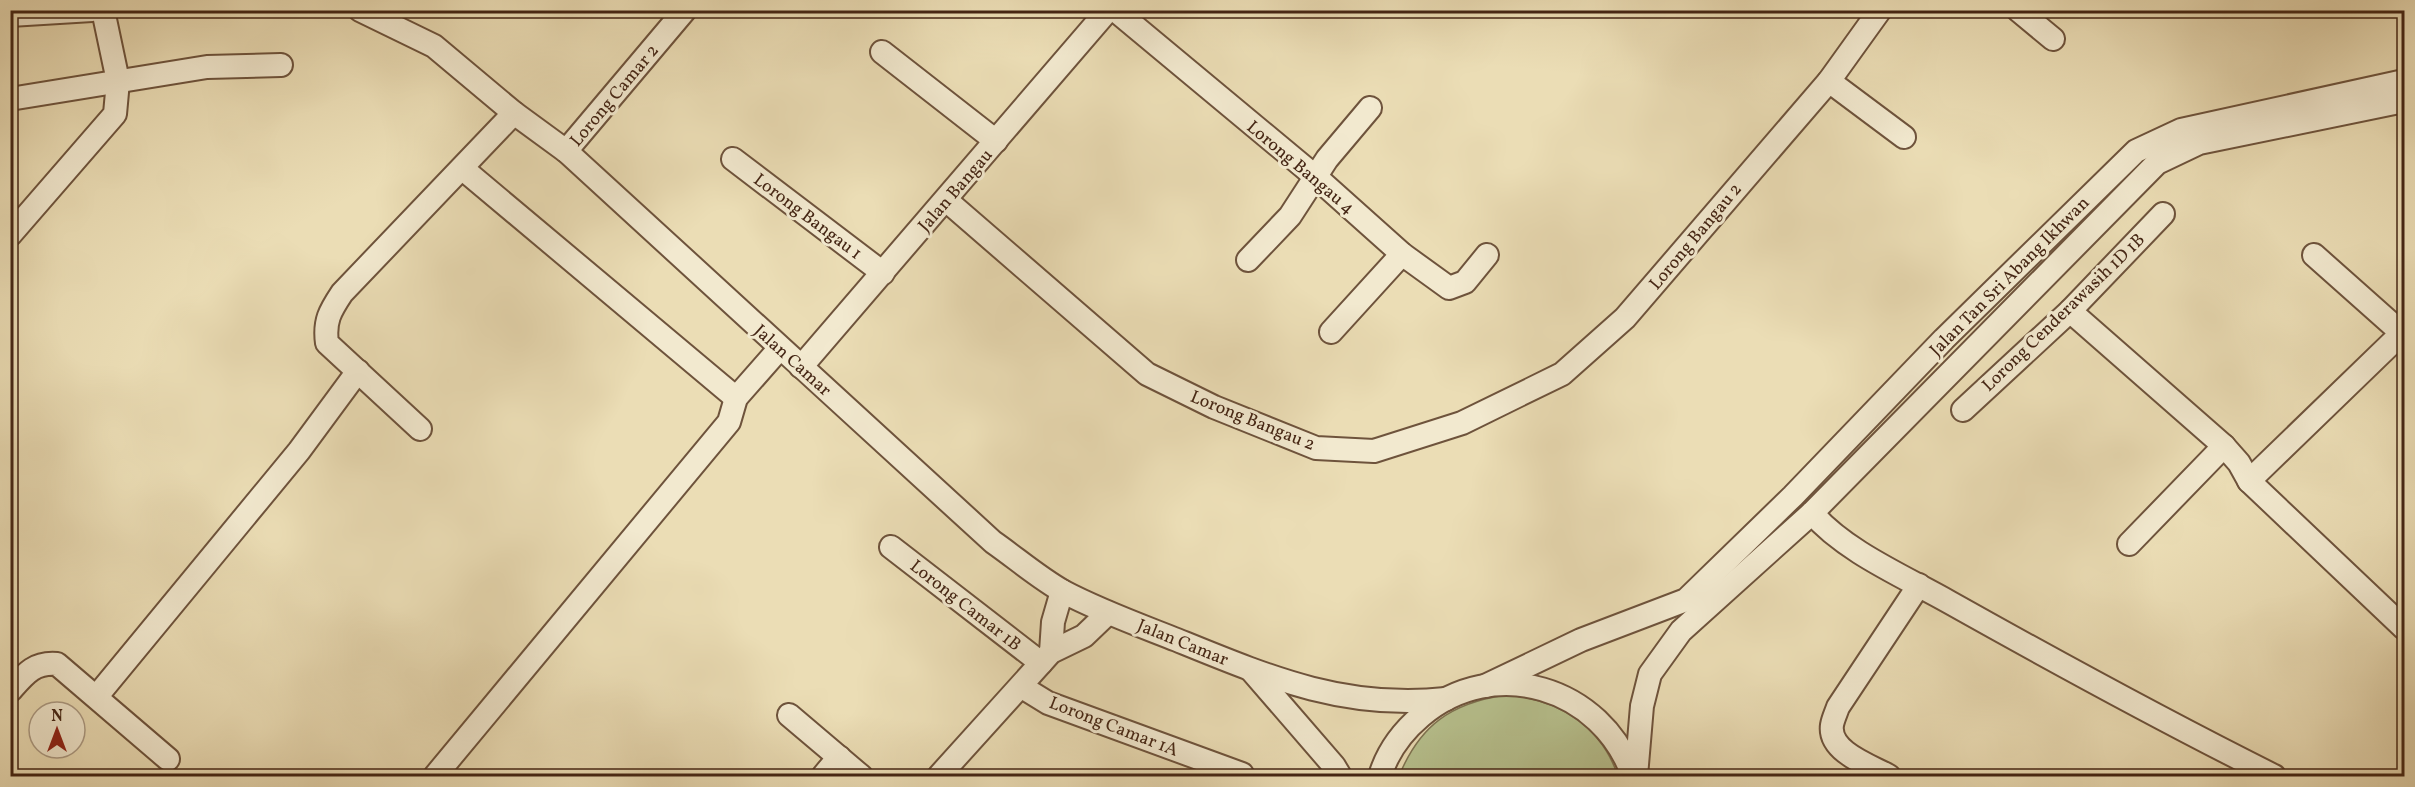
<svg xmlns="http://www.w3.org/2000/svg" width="2415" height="787" font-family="Vollkorn,serif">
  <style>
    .green { fill: #b7c18e; stroke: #7e7351; stroke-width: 1.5 }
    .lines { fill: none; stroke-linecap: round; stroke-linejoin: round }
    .minor-casing { stroke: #6e533c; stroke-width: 26 }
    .minor { stroke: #f2e9cf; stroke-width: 22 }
    .labels { text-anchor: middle; stroke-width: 6; stroke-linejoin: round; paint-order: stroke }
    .street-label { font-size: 18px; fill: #442514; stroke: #f2e9cf }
  </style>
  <rect width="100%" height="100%" fill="#ebddb5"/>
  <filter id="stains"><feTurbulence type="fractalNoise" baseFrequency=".00333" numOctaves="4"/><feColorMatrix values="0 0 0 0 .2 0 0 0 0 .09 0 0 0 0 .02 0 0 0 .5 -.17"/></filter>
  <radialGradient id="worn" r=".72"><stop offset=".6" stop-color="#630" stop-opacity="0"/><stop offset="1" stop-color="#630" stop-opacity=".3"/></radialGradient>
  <path class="green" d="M 1506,695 C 1558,699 1601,726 1618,776 L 1399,776 C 1420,725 1451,703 1506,695 Z"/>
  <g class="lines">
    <defs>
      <g id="minor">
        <path d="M 360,10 L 434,46 L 514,113 L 566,151 L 993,542 C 1016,558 1039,578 1064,592 C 1100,611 1139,625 1177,640 C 1268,677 1345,710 1446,699"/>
        <polyline points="1115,10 1317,178 1402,254 1449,288 1465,282 1487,255"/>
        <polyline points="2018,10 2053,39"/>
        <polyline points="10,15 92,10"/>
        <polyline points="882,52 996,141"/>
        <polyline points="1829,81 1904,137"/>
        <polyline points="10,99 207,67 281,65"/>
        <polyline points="566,151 685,10"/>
        <polyline points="733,159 883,273"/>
        <polyline points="463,169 736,398"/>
        <polyline points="946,200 1147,374 1214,407 1316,448 1374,451 1462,423 1562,374 1625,318 1829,81 1880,10"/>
        <polyline points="10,235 115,114 118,81 103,10"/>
        <polyline points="2314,255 2404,335"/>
        <polyline points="1248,260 1290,216 1327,159 1370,108"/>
        <polyline points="2070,311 2224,446 2239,463 2249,481 2404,628"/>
        <polyline points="1331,332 1402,254"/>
        <polyline points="801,367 1108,10"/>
        <polyline points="1963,410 2070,311 2163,214"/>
        <path d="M 420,429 L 327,343 C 324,321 330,311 342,293 L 514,113"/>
        <polyline points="2249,481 2402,333"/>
        <path d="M 1812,513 C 1844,551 1905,577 1949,602 C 2056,662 2164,721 2274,776"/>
        <polyline points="2129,544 2224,446"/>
        <polyline points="891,547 1041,663"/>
        <polyline points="1051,652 1053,622 1062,591"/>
        <polyline points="1251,670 1334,766 1340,776"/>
        <polyline points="1485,686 1581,640 1686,600 1793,496 1944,339 2136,151 2181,130 2404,81"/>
        <polyline points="1022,687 1048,703 1242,774"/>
        <path d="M 10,691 C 25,674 34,662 57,664 L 168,759"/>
        <polyline points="97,696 299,451 358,371"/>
        <polyline points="789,715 861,776"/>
        <polyline points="435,776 729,422 736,398 780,348"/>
        <polyline points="823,776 839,757"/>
        <polyline points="939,776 1051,652 1084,636 1108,613"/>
        <path d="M 1380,776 C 1387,753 1402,732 1421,716 C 1494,654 1602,687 1633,776"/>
        <polyline points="1636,776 1642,706 1650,674 1681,631 1812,513 2157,163 2199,143 2404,101"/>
        <path d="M 1889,776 C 1871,766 1828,752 1832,725 C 1833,719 1836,713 1838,707 L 1919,585"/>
      </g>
    </defs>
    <use href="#minor" class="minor-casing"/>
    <use href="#minor" class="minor"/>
  </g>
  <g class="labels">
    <g class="street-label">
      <text transform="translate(614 95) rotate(-50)" y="6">Lorong Camar 2</text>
      <text transform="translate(1301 167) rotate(40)" y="6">Lorong Bangau 4</text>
      <text transform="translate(955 190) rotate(-49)" y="6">Jalan Bangau</text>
      <text transform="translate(808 216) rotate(37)" y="6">Lorong Bangau 1</text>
      <text transform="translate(1695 236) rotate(-50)" y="6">Lorong Bangau 2</text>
      <text transform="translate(2009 276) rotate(-45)" y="6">Jalan Tan Sri Abang Ikhwan</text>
      <text transform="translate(2063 312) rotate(-44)" y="6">Lorong Cenderawasih 1D 1B</text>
      <text transform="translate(793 360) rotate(42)" y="6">Jalan Camar</text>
      <text transform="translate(1253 420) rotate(22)" y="6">Lorong Bangau 2</text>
      <text transform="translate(966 605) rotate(38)" y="6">Lorong Camar 1B</text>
      <text transform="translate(1183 642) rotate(22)" y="6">Jalan Camar</text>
      <text transform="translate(1114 726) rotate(21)" y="6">Lorong Camar 1A</text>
    </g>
  </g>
  <rect width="2415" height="787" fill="none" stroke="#ebddb5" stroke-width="36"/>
  <rect x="12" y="12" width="2391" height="763" fill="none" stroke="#442514" stroke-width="3"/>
  <rect x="18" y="18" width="2379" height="751" fill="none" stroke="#442514" stroke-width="1.5"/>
  <g transform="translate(57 730)"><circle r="28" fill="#f2e9cf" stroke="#ac9b84" stroke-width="1.5"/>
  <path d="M0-4.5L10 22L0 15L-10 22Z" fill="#8f2418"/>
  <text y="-9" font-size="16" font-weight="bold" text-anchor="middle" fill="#442514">N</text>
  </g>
  <rect width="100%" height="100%" filter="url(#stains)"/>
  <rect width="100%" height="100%" fill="url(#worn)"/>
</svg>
